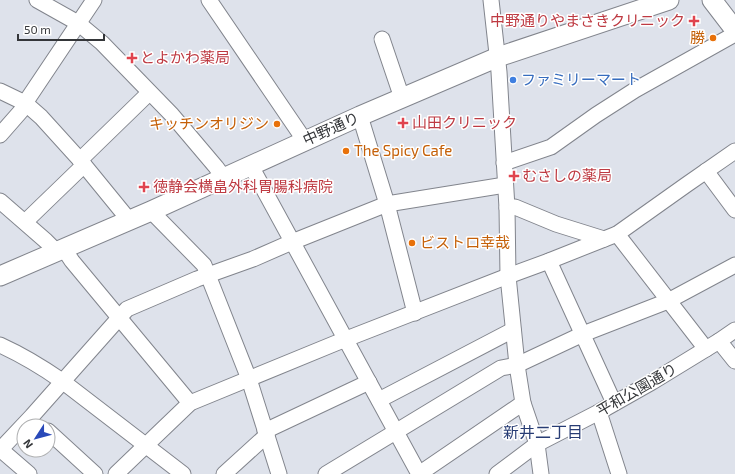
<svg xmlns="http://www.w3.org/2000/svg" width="735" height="474" font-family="'Exo 2','Noto Sans JP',sans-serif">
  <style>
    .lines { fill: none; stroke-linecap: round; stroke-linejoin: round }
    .minor-casing { stroke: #82858d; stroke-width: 17 }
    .major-casing { stroke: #82858d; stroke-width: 21 }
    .minor { stroke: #fff; stroke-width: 15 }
    .major { stroke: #fff; stroke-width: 19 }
    .health-dot { fill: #e0444e; stroke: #fff; stroke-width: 1.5 }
    .food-dot { fill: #e8710a; stroke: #fff; stroke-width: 1.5 }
    .shop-dot { fill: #3f7fe0; stroke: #fff; stroke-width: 1.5 }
    .labels { text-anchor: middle; stroke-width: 3; stroke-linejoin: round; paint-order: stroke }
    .health-label { font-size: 15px; fill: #be3a42; stroke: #fff; text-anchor: start }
    .food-label { font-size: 15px; fill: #c56008; stroke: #fff; text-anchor: end }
    .shop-label { font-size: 15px; fill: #366cbe; stroke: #fff; text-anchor: start }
    .street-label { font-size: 15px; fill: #343639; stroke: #fff }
    .neighbourhood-label { font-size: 16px; fill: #273c74; stroke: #fff }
  </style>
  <rect width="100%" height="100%" fill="#dee2eb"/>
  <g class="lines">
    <defs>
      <g id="minor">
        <polyline points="37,0 78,23 102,43 172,115 216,167 224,178"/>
        <polyline points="209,0 305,141"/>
        <polyline points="491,0 499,72 507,208 508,276 517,365 523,403 537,444 541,474"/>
        <polyline points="382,39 402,98"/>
        <polyline points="0,91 25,103 41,117 80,160 129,220"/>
        <polyline points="360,116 387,204 415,313"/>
        <polyline points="0,135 21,111 25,103 94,0"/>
        <polyline points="80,160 149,93"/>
        <polyline points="504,163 551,147 596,115 635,90 735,34"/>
        <polyline points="251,166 419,474"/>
        <polyline points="706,171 735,210"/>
        <polyline points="0,201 46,241 57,252"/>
        <polyline points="507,208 515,207 556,224 604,239"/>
        <polyline points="151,211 204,265 249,379 279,474"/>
        <polyline points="25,222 84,165"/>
        <polyline points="617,234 706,349"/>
        <polyline points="64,249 72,261 190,403"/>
        <polyline points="549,261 614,403"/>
        <polyline points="719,341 735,361"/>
        <path d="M 0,345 C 22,355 42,367 62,381 L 183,474"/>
        <polyline points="379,400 513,330"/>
        <polyline points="599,412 619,474"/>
        <polyline points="48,431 95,474"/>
        <polyline points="265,431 369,382"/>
        <polyline points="0,449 29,474"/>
        <polyline points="0,450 32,416 127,309 197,279 253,259 292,242 387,204 505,185"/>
        <polyline points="116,474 190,403 336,343 508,276 549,261 617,234 686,185 735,151"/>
        <polyline points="224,474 267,435"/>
        <polyline points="326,474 501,368 517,365 583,334 668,301 735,265"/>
        <polyline points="419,474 523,403"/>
        <polyline points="497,474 537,444 599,412 652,382 719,341 735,330"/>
      </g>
      <g id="major">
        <polyline points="712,0 735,30"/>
        <polyline points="0,276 151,211 360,116 498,57 669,0"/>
      </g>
    </defs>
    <use href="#minor" class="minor-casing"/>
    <use href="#major" class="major-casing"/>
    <use href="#minor" class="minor"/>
    <use href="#major" class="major"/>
  </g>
  <g class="health-dot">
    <path d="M692 15h4v4h4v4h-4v4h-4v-4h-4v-4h4z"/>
    <path d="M130 52h4v4h4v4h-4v4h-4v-4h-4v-4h4z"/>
    <path d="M401 117h4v4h4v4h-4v4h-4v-4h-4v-4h4z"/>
    <path d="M512 170h4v4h4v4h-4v4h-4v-4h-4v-4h4z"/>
    <path d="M142 181h4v4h4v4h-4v4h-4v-4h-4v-4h4z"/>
  </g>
  <g class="food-dot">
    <circle cx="713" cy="38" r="4"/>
    <circle cx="277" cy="124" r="4"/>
    <circle cx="346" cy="151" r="4"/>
    <circle cx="412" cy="243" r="4"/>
  </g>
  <circle class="shop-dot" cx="513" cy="80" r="4"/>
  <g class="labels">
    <g class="health-label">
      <text x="685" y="26" text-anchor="end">中野通りやまさきクリニック</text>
      <text x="140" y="63">とよかわ薬局</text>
      <text x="412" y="128">山田クリニック</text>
      <text x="522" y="181">むさしの薬局</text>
      <text x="153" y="192">徳静会横畠外科胃腸科病院</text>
    </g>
    <g class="food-label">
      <text x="705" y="43">勝</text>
      <text x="269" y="129">キッチンオリジン</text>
      <text x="354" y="156" text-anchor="start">The Spicy Cafe</text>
      <text x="420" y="248" text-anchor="start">ビストロ幸哉</text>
    </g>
    <g class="shop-label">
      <text x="521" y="85">ファミリーマート</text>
    </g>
    <g class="street-label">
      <text transform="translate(331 129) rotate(-24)" y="5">中野通り</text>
      <text transform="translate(637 390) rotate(-30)" y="5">平和公園通り</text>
    </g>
    <g class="neighbourhood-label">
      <text x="543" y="438">新井二丁目</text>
    </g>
  </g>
  <g transform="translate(36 438) rotate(234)"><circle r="19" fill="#ffffff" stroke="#aeafb0"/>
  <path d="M0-3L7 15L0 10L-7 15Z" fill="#2949b9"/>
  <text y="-6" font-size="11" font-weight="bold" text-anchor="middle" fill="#343639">N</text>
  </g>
  <path d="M18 34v6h86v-6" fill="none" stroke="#343639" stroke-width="2"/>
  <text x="24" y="34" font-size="12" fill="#343639" stroke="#ffffff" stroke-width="3" paint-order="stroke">50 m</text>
</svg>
